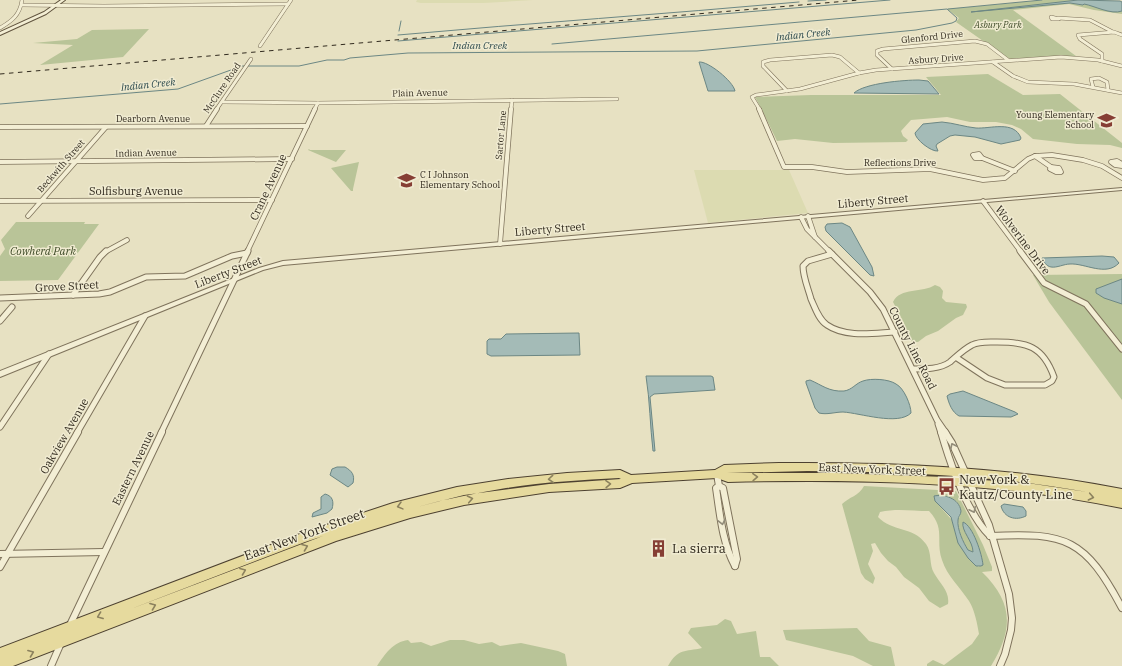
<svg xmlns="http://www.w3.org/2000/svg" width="1122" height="666" font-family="'IBM Plex Serif',serif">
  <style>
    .farmland { fill: #dcdbb1 }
    .green { fill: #b9c498; fill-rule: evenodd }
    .water { fill: #a4bbb7; stroke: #6c8784 }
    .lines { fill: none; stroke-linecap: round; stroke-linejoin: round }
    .stream { stroke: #6c8784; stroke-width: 1 }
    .minor-far3-casing { stroke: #7f735c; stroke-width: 4 }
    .minor-far2-casing { stroke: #7f735c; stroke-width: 5.5 }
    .minor-far1-casing { stroke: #7f735c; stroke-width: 7 }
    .minor-casing { stroke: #7f735c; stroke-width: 8 }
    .tertiary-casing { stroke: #7f735c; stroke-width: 2 }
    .secondary-casing { stroke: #61543f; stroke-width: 2 }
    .primary-casing { stroke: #4d4130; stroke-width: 2 }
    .minor-far3 { stroke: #f3eed4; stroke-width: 3 }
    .minor-far2 { stroke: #f3eed4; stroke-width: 4 }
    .minor-far1 { stroke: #f3eed4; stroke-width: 5 }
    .minor { stroke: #f3eed4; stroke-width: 6 }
    .tertiary { fill: #f3eed4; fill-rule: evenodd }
    .secondary { fill: #f3eed4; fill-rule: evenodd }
    .primary { fill: #e6da9e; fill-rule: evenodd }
    .rail { stroke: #312a1e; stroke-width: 1; stroke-dasharray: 4.5 4.5; stroke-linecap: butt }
    .oneway { stroke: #928c79 }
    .oneway2 { stroke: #8c825e }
    .labels { text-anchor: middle; stroke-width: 3; stroke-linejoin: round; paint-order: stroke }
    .far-park-label { font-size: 9px; font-style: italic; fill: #3d4a27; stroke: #f0ebd1 }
    .far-street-label { font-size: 9px; fill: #312a1e; stroke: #f0ebd1 }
    .far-poi-label { font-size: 9px; fill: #312a1e; stroke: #f0ebd1; text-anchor: end }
    .far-water-label { font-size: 10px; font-style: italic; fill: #2f4c4f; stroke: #f0ebd1 }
    .street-label { font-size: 11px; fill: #312a1e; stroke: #f0ebd1 }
    .park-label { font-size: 11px; font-style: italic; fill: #3d4a27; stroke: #f0ebd1 }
    .near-poi-label { font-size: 13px; fill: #312a1e; stroke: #f0ebd1; text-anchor: start }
    .near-street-label { font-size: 13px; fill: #312a1e; stroke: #f0ebd1 }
  </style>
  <rect width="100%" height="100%" fill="#e7e1c2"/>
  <g class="farmland">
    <polygon points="417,0 533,0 484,3 421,3 416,2"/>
    <polygon points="694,170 789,170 808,213 708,223"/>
  </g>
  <g class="green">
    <path d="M 1044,0 L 1097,0 L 1078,0 L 1009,8 L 1070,3 L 1082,5 L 1083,3 C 1096,6 1108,13 1122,11 L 1122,14 L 1094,10 L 1069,4 L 1013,10 L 1076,56 L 1057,56 L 1011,59 L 1006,57 L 956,22 L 959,18 L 947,9 Z"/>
    <polygon points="149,29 123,57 40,65 73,45 33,43 77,39 92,30"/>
    <polygon points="988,74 1023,95 1060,94 1122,143 1122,148 1110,145 1077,144 1033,139 1021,129 1012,125 996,122 970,122 947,117 911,120 901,131 903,136 908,140 906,142 833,143 795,139 777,141 762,110 755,97 811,95 941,95 926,77"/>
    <polygon points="309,149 310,150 346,150 336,162 308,150"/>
    <polygon points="359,162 353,189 353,191 351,191 331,168"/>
    <polygon points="16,222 85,222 84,224 99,224 58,280 0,281 0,256 5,249 1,240"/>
    <polygon points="1122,274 1122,400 1049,302 1033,275"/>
    <path d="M 935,285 L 940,287 L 943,291 L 942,298 L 946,302 L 966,304 L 967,307 L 963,315 L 956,318 L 938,331 L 926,336 L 918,342 L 915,342 L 911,341 L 908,336 L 904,323 L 893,302 C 900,287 923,293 935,285 Z"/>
    <path d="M 864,486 L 956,491 L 983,545 L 992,567 L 992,571 L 982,572 C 1013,602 1014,629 991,666 L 927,666 L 927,664 L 933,660 L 944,665 L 972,644 L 979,634 C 977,623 975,611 969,601 C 960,587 947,576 942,560 C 935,540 946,529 929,511 C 912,511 897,508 880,512 L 878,517 C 892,532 913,526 926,544 C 932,552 929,565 934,573 C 940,584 950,591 948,604 L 940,608 L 929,601 L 919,588 L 904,577 L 896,567 L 888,561 L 881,553 L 875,543 L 871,544 L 873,551 L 868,564 L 875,578 L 873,584 L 865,579 L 861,573 L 842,504 C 849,497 859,496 864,486 ZM 935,496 C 946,496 964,499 960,515 C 959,520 958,515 958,521 C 958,530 963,542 968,550 L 973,552 L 971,542 L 962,526 L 981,555 L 979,567 L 968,558 L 956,536 L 952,520 L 935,501 Z"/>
    <path d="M 725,619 L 731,621 L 737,634 L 756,631 L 760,657 L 770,657 L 779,666 L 668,666 C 678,648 685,652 702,648 L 688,633 L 691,628 L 717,625 Z"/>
    <polygon points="857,628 869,641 891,647 895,666 873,666 853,656 786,640 783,630"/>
    <path d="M 408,640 L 411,643 L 421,642 L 431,646 L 450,640 L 464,640 L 479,644 L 492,642 L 500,646 L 521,643 L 558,651 L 565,654 L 567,666 L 377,666 C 385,654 393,642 408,640 Z"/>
  </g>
  <g class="water">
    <path d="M 1078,0 L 1120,1 L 1122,2 L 1122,11 C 1111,15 1095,6 1084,4 L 1083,5 L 1070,3 L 971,12 Z"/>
    <path d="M 699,62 C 708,61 733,81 735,91 L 708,91 Z"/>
    <path d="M 919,80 L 928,81 L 939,94 L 854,93 C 865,83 904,80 919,80 Z"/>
    <path d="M 942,122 C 954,123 965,127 976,128 C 990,129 1014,120 1021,138 L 1020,140 L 1001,144 L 975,137 L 955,135 L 950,136 L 937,144 L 936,146 L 938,151 C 931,152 915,139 915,133 L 923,124 Z"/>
    <polygon points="842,223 850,227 872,267 874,276 870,275 826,231 825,227 827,224"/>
    <path d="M 1102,256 L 1114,257 L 1119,263 C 1106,277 1085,263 1070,264 C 1064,264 1057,268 1051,267 C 1046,266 1044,262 1042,258 Z"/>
    <polygon points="1122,279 1122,304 1104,298 1096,293 1096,289"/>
    <polygon points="579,333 580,355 491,356 487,354 487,341 489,339 501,339 506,334"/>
    <path d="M 646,376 L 711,376 L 713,377 L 715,390 L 654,394 L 650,397 L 655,451 L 653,451 C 650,426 650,401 646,376 Z"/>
    <path d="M 810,380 C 822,385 829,392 844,391 C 852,390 856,383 863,381 C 871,378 889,379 896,384 C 904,388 911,405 911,413 C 898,426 860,413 843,412 C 835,412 827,415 819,413 L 815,408 L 806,383 L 806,381 Z"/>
    <path d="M 963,391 L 1015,412 L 1018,414 L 1011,417 L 959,416 C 952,412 949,404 947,396 L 950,394 Z"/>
    <path d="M 345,467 C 352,471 355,475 353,483 L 348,487 L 330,475 L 332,469 L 337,467 Z"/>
    <path d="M 325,494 C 333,496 334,502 332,509 L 327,513 L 312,517 L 313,513 L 321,509 L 321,497 Z"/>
    <path d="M 934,496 C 944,494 959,498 961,511 C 961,515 958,516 958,520 C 957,529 963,542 968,550 L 973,552 C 973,541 961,531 963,522 C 973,526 982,554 983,565 L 981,566 L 976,566 L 968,558 L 958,543 L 951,517 L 935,501 Z"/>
    <path d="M 1004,504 L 1023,507 L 1026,511 L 1026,516 C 1016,521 1004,518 1001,506 Z"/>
  </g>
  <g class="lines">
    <g class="stream">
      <polyline points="808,1 826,0"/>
      <polyline points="948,9 1042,0"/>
      <polyline points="399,31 401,21"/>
      <path d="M 398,35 C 532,23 665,14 799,2"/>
      <polyline points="398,41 890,0"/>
      <polyline points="0,104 178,89 242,66 299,66 327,60 344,60 350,58 408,53 697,51 916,30 952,23 956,21 957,18 947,9 552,44"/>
    </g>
    <defs>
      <g id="minor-far3">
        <polyline points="22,5 104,6 288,4"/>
        <polygon points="1051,17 1059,19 1052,19"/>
        <polyline points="1058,18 1090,20 1113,32"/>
        <path d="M 0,28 C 12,21 20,15 22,0"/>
        <polyline points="260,46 291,0"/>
        <polyline points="1102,61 1102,54 1080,39 1078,35 1114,32 1122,35"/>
        <polyline points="993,62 1013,76 1028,82 1074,84 1122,93"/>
        <polyline points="892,69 877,55 877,51 883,49 975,41 987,44 1008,60"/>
        <polyline points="1093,87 1091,79 1099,78 1107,82 1108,90"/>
        <polyline points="787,91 763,66 763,62 770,60 832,55 840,57 859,73"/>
        <polyline points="223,102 318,103 617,99"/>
        <polyline points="216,110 251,59"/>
        <polyline points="314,110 318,103"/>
        <polyline points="511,110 512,100"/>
        <polyline points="760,110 752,97 756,95 800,89 859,73 876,70 1061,57 1098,60 1122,66"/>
      </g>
      <g id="minor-far2">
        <polyline points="759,109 784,167 812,167 847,172 930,169 983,180 1005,178 1028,159 1035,156 1052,155 1083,160 1102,166 1122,178"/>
        <polyline points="206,126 217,109"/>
        <polyline points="0,127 307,126"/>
        <polygon points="979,154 982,158 975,158 973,155"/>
        <polyline points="1035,156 1051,167"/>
        <polyline points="982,158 1015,171"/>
        <polyline points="0,162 292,159"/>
        <polyline points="1122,164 1117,161 1111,162 1115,165 1122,166"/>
        <polygon points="1051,167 1059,168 1061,172 1056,172 1050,169"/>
        <polyline points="0,201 272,200"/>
        <polyline points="983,201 1021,252"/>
        <polyline points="28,216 106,127"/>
        <polyline points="801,217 807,229 815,237 808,216"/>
        <polyline points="815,237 830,252"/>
        <polyline points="500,244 511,109"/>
        <polyline points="105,252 127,240"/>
        <polyline points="247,252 315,109"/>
      </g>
      <g id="minor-far1">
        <polyline points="829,251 870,292 883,309 937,420 946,433"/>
        <polyline points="1020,251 1044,283 1086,304 1122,349"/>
        <path d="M 832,254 L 808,261 L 803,266 C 803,277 808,288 811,299 C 815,308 819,320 827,325 C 846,338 874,333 895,332"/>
        <polyline points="73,295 100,257 106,251"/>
        <polyline points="0,298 99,294 110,292 146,277 185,276 232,256 247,253"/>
        <polyline points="0,321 12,307"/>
        <path d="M 914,369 C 926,369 940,369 950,362 C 957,356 964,349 972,345 C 979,341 989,342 997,342 C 1027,342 1043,346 1054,377 L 1052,381 L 1045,385 L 1005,385 L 987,378 L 957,358"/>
        <polyline points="938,424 941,433"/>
        <polyline points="0,427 49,354"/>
        <polyline points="77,433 145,316"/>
        <polyline points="161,433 248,251"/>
      </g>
      <g id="minor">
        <path d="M 941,432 C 950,463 967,513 990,536"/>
        <polyline points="945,432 952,443 989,525 1009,594 1012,618 1011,630 1005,654 1000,666"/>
        <polyline points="717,474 719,486 723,488 737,559 735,566"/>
        <path d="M 719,486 L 716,488 C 720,514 722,542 735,566"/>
        <path d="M 990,536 C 1067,532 1085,539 1122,608"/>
        <polyline points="0,554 104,552"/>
        <polyline points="0,567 78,432"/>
        <polyline points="69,627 162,432"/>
        <polyline points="51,666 61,643"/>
      </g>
      <polygon id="tertiary" points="1122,188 1122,190 283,265 263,270 0,377 0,371 259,268 283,261"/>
      <polygon id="secondary" points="61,0 65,0 46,14 0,35 0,32 44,12"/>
      <path id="primary" d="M 779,463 C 894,462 1010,467 1122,489 L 1122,508 C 993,481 859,479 728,482 L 717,478 L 632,483 L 620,488 L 549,492 L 464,505 L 410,518 L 336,541 L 13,666 L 0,666 L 0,648 L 305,532 L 393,503 L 457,487 L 508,479 L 567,473 L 620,470 L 631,475 L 715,470 L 724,465 ZM 807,471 C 900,472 996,475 1087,492 L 1034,484 L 945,477 L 836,473 L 727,473 ZM 619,478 L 621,479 L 549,484 L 464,495 L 417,507 C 446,499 476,493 506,488 C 544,482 582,480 619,478 ZM 323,536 L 128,610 L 305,542 Z"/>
    </defs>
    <use href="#minor-far3" class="minor-far3-casing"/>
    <use href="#minor-far2" class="minor-far2-casing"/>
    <use href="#minor-far1" class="minor-far1-casing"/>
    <use href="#minor" class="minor-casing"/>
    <use href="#tertiary" class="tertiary-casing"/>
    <use href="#secondary" class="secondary-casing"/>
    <use href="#primary" class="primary-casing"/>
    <use href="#minor-far3" class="minor-far3"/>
    <use href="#minor-far2" class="minor-far2"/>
    <use href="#minor-far1" class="minor-far1"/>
    <use href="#minor" class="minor"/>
    <use href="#tertiary" class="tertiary"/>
    <use href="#secondary" class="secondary"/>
    <use href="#primary" class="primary"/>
    <polyline class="rail" points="0,74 859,0"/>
  </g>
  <defs><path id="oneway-chevron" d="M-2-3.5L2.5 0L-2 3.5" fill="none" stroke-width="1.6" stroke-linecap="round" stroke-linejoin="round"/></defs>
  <g class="oneway">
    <use href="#oneway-chevron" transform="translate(953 446) rotate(-116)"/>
    <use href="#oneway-chevron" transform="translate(973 510) rotate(64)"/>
    <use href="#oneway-chevron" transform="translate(722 522) rotate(78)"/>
  </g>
  <g class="oneway2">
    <use href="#oneway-chevron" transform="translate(755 477) rotate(-2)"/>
    <use href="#oneway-chevron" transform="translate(551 479) rotate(175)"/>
    <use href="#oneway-chevron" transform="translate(608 484) rotate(-2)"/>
    <use href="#oneway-chevron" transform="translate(1091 497) rotate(11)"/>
    <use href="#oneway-chevron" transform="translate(470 499) rotate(-11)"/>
    <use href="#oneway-chevron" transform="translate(400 506) rotate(165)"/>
    <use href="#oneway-chevron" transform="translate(305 547) rotate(-21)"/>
    <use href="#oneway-chevron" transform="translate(243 571) rotate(-21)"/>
    <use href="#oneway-chevron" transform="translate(153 606) rotate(-21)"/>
    <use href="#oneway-chevron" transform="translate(100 616) rotate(159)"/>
    <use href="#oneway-chevron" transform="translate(31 653) rotate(-21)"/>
  </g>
  <defs>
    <symbol id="school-bare" viewBox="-9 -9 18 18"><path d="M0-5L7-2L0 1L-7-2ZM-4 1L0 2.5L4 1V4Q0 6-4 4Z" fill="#863e34" stroke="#f0ebd1" stroke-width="2.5" paint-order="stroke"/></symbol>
    <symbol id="bus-bare" viewBox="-9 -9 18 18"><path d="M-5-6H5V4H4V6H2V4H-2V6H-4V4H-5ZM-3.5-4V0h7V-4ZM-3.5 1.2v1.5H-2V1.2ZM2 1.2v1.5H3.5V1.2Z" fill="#863e34" stroke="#f0ebd1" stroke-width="2.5" paint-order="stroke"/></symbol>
    <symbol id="building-bare" viewBox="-9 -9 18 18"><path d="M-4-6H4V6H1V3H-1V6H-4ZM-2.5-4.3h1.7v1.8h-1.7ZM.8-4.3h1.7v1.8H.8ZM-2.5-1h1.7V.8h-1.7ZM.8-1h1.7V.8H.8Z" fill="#863e34" stroke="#f0ebd1" stroke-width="2.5" paint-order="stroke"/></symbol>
  </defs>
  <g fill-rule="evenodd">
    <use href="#school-bare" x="1094" y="108" width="25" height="25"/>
    <use href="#school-bare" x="394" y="168" width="25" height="25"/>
    <use href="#bus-bare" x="934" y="474" width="25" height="25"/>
    <use href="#building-bare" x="646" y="536" width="25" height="25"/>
  </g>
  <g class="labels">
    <g class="far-park-label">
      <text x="998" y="28">Asbury Park</text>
    </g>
    <g class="far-street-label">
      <text transform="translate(932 37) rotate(-6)" y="3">Glenford Drive</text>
      <text transform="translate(936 59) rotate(-4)" y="3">Asbury Drive</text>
      <text transform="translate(222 88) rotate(-56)" y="3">McClure Road</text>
      <text transform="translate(420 93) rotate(-1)" y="3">Plain Avenue</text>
      <text x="153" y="122">Dearborn Avenue</text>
      <text transform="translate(501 135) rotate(-85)" y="3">Sartor Lane</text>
      <text transform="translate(146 153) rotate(-1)" y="3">Indian Avenue</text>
      <text x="900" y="166">Reflections Drive</text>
      <text transform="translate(61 166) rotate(-49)" y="3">Beckwith Street</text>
    </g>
    <g class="far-poi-label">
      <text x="1094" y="118">Young Elementary<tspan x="1094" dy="10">School</tspan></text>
      <text x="420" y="178" text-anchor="start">C I Johnson<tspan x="420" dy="10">Elementary School</tspan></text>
    </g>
    <g class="far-water-label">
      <text transform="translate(803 34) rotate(-6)" y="4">Indian Creek</text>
      <text x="480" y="49">Indian Creek</text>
      <text transform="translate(148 84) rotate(-6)" y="4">Indian Creek</text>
    </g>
    <g class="street-label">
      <text transform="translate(268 187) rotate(-65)" y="4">Crane Avenue</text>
      <text x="136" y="195">Solfisburg Avenue</text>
      <text transform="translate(873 201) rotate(-5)" y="4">Liberty Street</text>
      <text transform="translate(550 229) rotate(-5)" y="4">Liberty Street</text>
      <text transform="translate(1023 240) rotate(53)" y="4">Wolverine Drive</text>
      <text transform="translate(228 272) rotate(-21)" y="4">Liberty Street</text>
      <text transform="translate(67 286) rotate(-3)" y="4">Grove Street</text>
      <text transform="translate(913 348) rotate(63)" y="4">County Line Road</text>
      <text transform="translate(64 436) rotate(-60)" y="4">Oakview Avenue</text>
      <text transform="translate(133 468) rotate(-64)" y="4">Eastern Avenue</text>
      <text transform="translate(872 469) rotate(2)" y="4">East New York Street</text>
    </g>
    <g class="park-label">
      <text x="43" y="255">Cowherd Park</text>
    </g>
    <g class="near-poi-label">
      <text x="959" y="484">New York &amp;<tspan x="959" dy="15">Kautz/County Line</tspan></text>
      <text x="672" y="553">La sierra</text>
    </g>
    <g class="near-street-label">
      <text transform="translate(304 534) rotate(-20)" y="5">East New York Street</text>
    </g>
  </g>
</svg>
